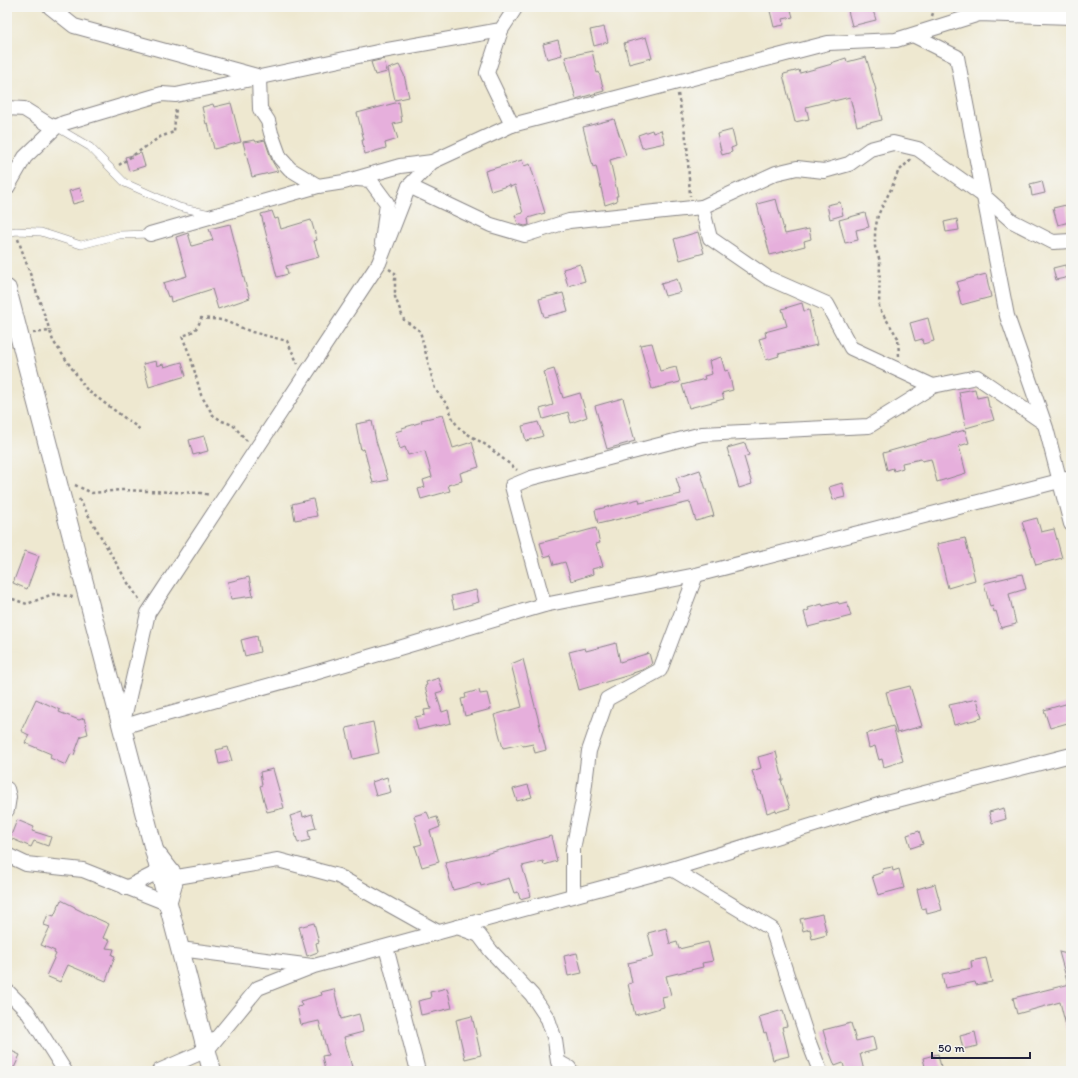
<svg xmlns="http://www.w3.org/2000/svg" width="1078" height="1078" font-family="Itim,sans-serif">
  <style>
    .building { fill: #e6afdc }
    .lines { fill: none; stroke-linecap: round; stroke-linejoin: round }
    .service-casing { stroke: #888586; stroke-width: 8 }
    .minor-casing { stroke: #888586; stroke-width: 16 }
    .tertiary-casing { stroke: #888586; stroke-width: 20 }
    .path { stroke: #888586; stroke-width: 2.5; stroke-dasharray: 3 3; stroke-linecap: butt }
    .service { stroke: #fff; stroke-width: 7 }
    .minor { stroke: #fff; stroke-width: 14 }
    .tertiary { stroke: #fff; stroke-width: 18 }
  </style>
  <rect width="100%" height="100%" fill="#f6f6f2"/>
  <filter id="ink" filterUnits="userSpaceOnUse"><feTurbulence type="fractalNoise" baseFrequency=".025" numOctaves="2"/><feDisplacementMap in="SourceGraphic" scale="8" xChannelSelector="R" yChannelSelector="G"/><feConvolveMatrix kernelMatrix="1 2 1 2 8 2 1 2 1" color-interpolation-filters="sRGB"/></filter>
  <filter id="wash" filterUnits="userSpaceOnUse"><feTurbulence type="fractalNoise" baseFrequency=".012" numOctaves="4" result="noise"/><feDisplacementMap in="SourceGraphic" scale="16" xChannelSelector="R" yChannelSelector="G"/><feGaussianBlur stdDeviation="0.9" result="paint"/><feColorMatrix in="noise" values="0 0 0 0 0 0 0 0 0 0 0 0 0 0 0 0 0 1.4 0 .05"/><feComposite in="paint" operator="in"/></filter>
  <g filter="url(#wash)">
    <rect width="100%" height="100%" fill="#eee8d0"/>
    <g id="blocks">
      <g class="building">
        <polygon points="769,7 790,7 793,17 783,19 784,25 774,27"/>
        <polygon points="847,7 872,7 876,20 852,26"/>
        <polygon points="604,27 608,42 594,46 590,30"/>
        <polygon points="646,37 652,58 629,64 624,43"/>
        <polygon points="558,40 562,55 547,59 543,44"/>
        <polygon points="592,51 597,73 599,72 604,91 576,99 565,57"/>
        <polygon points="866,57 876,90 875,90 882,120 857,126 850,97 834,101 834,100 806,107 809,119 795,122 783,75 784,74 799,70 800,73 832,64 831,63 846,58 847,62"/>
        <polygon points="384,59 387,72 375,75 371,62"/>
        <polygon points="399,65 404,75 409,97 395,100 388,69"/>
        <polygon points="399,102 402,122 393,124 398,139 385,143 386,148 365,154 362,140 364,140 357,113"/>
        <polygon points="231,103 241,142 214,149 208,123 206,124 202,107 213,104 214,107"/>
        <polygon points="614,119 626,155 610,160 618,196 616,196 617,201 605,205 596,166 593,167 583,127"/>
        <polygon points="652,130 653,133 661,130 665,143 642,148 638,135"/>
        <polygon points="732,130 736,146 731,148 732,152 722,155 717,134"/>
        <polygon points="255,140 256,142 265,140 272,161 278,171 252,177 243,142"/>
        <polygon points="141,153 145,166 129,171 125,157"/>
        <polygon points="522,160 524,166 530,164 545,213 528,218 529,225 525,226 518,224 515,215 523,213 515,185 510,187 510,185 491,191 485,171"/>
        <polygon points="1042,181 1045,193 1032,196 1030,184"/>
        <polygon points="80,188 84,201 73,204 69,191"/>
        <polygon points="776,199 785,234 809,229 811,239 804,241 805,246 770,255 757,204"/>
        <polygon points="840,202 843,215 830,219 827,205"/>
        <polygon points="1066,205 1069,222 1058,225 1053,208"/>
        <polygon points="272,211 275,219 278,218 281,229 311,220 317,240 314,241 319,257 286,266 288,274 277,277 261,214"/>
        <polygon points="865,213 869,227 856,230 858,240 845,243 839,220"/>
        <polygon points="957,219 959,230 946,232 944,222"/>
        <polygon points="230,224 246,286 250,298 218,309 212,289 171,302 170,296 168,297 163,283 187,276 176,237 188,233 192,246 213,240 209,229"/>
        <polygon points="698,232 704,253 680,260 674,239"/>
        <polygon points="580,264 585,281 568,286 563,269"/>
        <polygon points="1065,265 1069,277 1056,280 1053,268"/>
        <polygon points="986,274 991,297 961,305 958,291 960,291 957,282"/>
        <polygon points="677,279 681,292 665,296 661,284"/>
        <polygon points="563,293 568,311 544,317 539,299"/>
        <polygon points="802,303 804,311 809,310 817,345 778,354 779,356 766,360 759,339 766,337 765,332 787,326 782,309"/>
        <polygon points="928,318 934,341 923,344 922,339 915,341 910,323"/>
        <polygon points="652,343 660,371 676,367 680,382 652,389 640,345"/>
        <polygon points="721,357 725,371 728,370 733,390 722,393 724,399 689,408 682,385 705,379 704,376 712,374 709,361"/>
        <polygon points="156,361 157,366 163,364 164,367 182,362 186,376 149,387 143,364"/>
        <polygon points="554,369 563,398 580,393 587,417 571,423 568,412 543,419 540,409 553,405 544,372"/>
        <polygon points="975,389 977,398 987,396 989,407 990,407 994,420 966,428 959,392"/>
        <polygon points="623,398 635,441 607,449 595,406"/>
        <polygon points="443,415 453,448 472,442 479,467 460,473 462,481 448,485 450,491 421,499 418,489 425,487 423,480 432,477 425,451 408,455 405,447 400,449 395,432 402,430 402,428 422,422 421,420"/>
        <polygon points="372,421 376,441 388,480 373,483 364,449 361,450 356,424"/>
        <polygon points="538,422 543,436 526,441 522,426"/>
        <polygon points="965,430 969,443 959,446 966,473 937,482 931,459 922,461 921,459 902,463 903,468 894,471 893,468 887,470 883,453"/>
        <polygon points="204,436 208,451 193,455 189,440"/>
        <polygon points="745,443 749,455 744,457 752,484 739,488 727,448"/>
        <polygon points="700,470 714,516 696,521 690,502 598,524 595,510 639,499 640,503 681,494 676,478"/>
        <polygon points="842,483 845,497 833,500 829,487"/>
        <polygon points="313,499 317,516 295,520 292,504"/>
        <polygon points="1037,518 1041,532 1054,529 1062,558 1036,565 1022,522"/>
        <polygon points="596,528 600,543 596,544 603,566 592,569 593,574 571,581 565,562 554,565 551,555 544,557 540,543"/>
        <polygon points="965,538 975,580 948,588 937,544"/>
        <polygon points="25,551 39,556 27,589 13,583"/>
        <polygon points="1022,574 1026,589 1009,594 1016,624 1001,628 996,611 994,612 993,606 990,607 984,583"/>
        <polygon points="249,577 253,596 231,599 228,582"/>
        <polygon points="476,590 479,602 454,609 451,596"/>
        <polygon points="838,602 839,604 847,602 851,616 808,627 804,612 809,610 808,608 822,604 823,606"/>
        <polygon points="257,636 260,652 245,656 241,640"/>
        <polygon points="616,643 620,662 649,653 652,664 642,670 633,673 633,674 579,690 569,652 585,648 586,651"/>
        <polygon points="523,659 546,750 535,753 533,744 523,746 522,744 503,748 494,715 522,707 511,664"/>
        <polygon points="439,678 443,691 436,693 442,712 448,710 451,723 439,726 438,725 418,730 415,717 425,715 424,710 431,709 425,686 427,685 426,682"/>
        <polygon points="910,686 922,726 897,733 886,692"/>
        <polygon points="479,690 480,694 487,693 491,709 465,716 461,699 466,698 465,694"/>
        <polygon points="36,699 60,710 59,712 79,720 84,718 88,734 81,736 74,755 71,754 66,765 50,758 51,754 25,743 29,735 21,731"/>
        <polygon points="977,699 982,718 954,725 949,705"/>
        <polygon points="1069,703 1071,711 1071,722 1050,728 1044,710"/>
        <polygon points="373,722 379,753 353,759 346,728"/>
        <polygon points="893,726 903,761 884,767 882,759 879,760 875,746 869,748 866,734"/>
        <polygon points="228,747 232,761 219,764 216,750"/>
        <polygon points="776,752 783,780 781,780 790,808 777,812 776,810 767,813 761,791 759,791 752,771 761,768 758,757"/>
        <polygon points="273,769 284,808 267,812 260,786 262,785 260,772"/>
        <polygon points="387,777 391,792 376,796 372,782"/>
        <polygon points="528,785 532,797 517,801 513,789"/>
        <polygon points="1004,808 1006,819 992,823 989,812"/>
        <polygon points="302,812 303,817 312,814 316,828 308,830 310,840 298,843 290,816"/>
        <polygon points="427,812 430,819 437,817 440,827 430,831 439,862 422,867 415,846 422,844 414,816"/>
        <polygon points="17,820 34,827 32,831 51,837 48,846 34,841 31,847 10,838"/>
        <polygon points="919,831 923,844 911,848 907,835"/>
        <polygon points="551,836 557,861 544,865 543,861 522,866 531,896 520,899 518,892 514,893 509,878 481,886 480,883 453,890 445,862 463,858 463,859 489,853"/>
        <polygon points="892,867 893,871 899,869 904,888 878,895 872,876 883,872 882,869"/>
        <polygon points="935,884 942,910 927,914 926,908 922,909 917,889"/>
        <polygon points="61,900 75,907 75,908 89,915 109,924 103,938 110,940 106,948 114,949 112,955 115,956 106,981 68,965 60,982 46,976 56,954 54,953 55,951 41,945 50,927 44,925 48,914 54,916"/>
        <polygon points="822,914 827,935 812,939 810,929 803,931 800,919"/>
        <polygon points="314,923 319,942 316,943 318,952 307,956 299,927"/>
        <polygon points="666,928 670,944 677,942 679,949 708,942 713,961 702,963 703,967 666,976 671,995 662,997 664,1007 635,1015 628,984 632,983 628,963 654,957 648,933"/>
        <polygon points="1059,952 1071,955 1071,1029 1067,1030 1060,1002 1017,1014 1013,998 1070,984 1068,984"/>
        <polygon points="577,953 582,973 568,976 564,956"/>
        <polygon points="986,958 992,982 976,985 975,982 945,988 942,974 972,968 971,961"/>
        <polygon points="447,988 452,1008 421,1015 418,1001 431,998 430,992"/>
        <polygon points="334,989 341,1019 359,1014 362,1026 363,1032 344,1037 353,1071 325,1071 322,1056 328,1055 319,1021 301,1025 297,1007 302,1006 300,1001 322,995 321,992"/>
        <polygon points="783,1010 787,1026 782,1027 789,1056 773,1060 766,1032 764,1033 759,1017"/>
        <polygon points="472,1016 481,1055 465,1059 456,1020"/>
        <polygon points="851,1023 856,1041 873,1037 876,1050 860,1054 864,1071 845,1071 843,1063 835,1066 828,1048 823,1030"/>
        <polygon points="975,1032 978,1046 963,1049 960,1036"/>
        <polygon points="7,1049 20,1055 14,1068 7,1065"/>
        <polygon points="938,1054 942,1071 926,1071 923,1058"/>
      </g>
    </g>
  </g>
  <g filter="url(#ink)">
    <use href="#blocks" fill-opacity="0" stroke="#888586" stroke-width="1"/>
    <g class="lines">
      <defs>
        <g id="service">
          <polyline points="56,127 90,147 125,183 179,207 210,214"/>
          <polyline points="7,233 16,231 41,232 81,245 119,235 150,234"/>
        </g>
        <g id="minor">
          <polyline points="50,7 74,26 257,76"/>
          <polyline points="501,30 487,73 512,125 828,43 896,40 979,14 1071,17"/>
          <polyline points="913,35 957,57 1007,316 1046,428 1071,524"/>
          <polyline points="259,77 260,109 268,121 271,133 280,158 290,169 318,186"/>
          <polyline points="7,108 24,109 48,124 56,127"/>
          <polyline points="357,179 370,180 387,203 382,243"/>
          <polyline points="409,186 491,225 525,235 569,221 702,207 710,238 768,278 827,304 851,348 933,386"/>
          <polyline points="7,188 25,157 56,127 64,123 162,94 176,95 382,51 501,30 516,7"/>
          <polyline points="702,207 776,173 797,168 824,171 849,164 870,149 893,143 918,149 984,196 1012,221 1053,242 1071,241"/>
          <polyline points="150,234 318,186 344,182 400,166 432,162"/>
          <polyline points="544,605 512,486 531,478 702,434 869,426 933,386 977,377 1044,423"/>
          <polyline points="122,727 148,719 318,672 544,605 696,575 1071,478"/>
          <polyline points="122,727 148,613 379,263 409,186 432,162 512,125"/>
          <polyline points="7,789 9,797 7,810"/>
          <polyline points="156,850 177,877"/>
          <polyline points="7,855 26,864 83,870 169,904 177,877 278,860 338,876 438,932"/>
          <polyline points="672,869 882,804 1071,755"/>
          <polyline points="126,888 160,871"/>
          <polyline points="573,896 573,849 583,800 589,751 607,699 660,670 696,575"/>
          <polyline points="457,927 479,935 491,951 532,995 548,1019 555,1040 558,1062 569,1068 571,1071"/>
          <polyline points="386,947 418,1071"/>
          <polyline points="180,949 312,966"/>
          <polyline points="7,991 27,1011 65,1071"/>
          <polyline points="159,1071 207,1050 258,988 314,966 672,869 772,929 808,1040 820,1071"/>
        </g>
        <polyline id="tertiary" points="7,289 212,1071"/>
      </defs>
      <use href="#service" class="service-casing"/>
      <use href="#minor" class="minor-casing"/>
      <use href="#tertiary" class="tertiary-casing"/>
      <g class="path">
        <polyline points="932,16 935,7"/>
        <polyline points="678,94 687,144 690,196"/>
        <polyline points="119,165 160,137 174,132 176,107"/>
        <polyline points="18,239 50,331"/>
        <polyline points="389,269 395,273 395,297 404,320 420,331 435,389 448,406 453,419 458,427 466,433 486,445 517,470"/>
        <polyline points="33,333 50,331 53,341 87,390 141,430"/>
        <polyline points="899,356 898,338 879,308 880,261 875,247 875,231 878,215 892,187 898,172 911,159"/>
        <path d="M 247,441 L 233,425 L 222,421 L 213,415 L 201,395 L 191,358 L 182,336 C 193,333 198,329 201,318 L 222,320 L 252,332 L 287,341 L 298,364"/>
        <polyline points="75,485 92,493 121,490 201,493 210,495"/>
        <polyline points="79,499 126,580 141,602"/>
        <polyline points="7,597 27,604 53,594 73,597"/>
      </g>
      <use href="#service" class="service"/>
      <use href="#minor" class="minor"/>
      <use href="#tertiary" class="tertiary"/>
    </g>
  </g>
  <rect width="1078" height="1078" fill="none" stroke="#f6f6f2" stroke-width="24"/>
  <path d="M932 1052v6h98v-6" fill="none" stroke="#22223b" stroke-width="2"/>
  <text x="938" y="1052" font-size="12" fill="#22223b" stroke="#f6f6f2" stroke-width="3" paint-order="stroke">50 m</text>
</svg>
